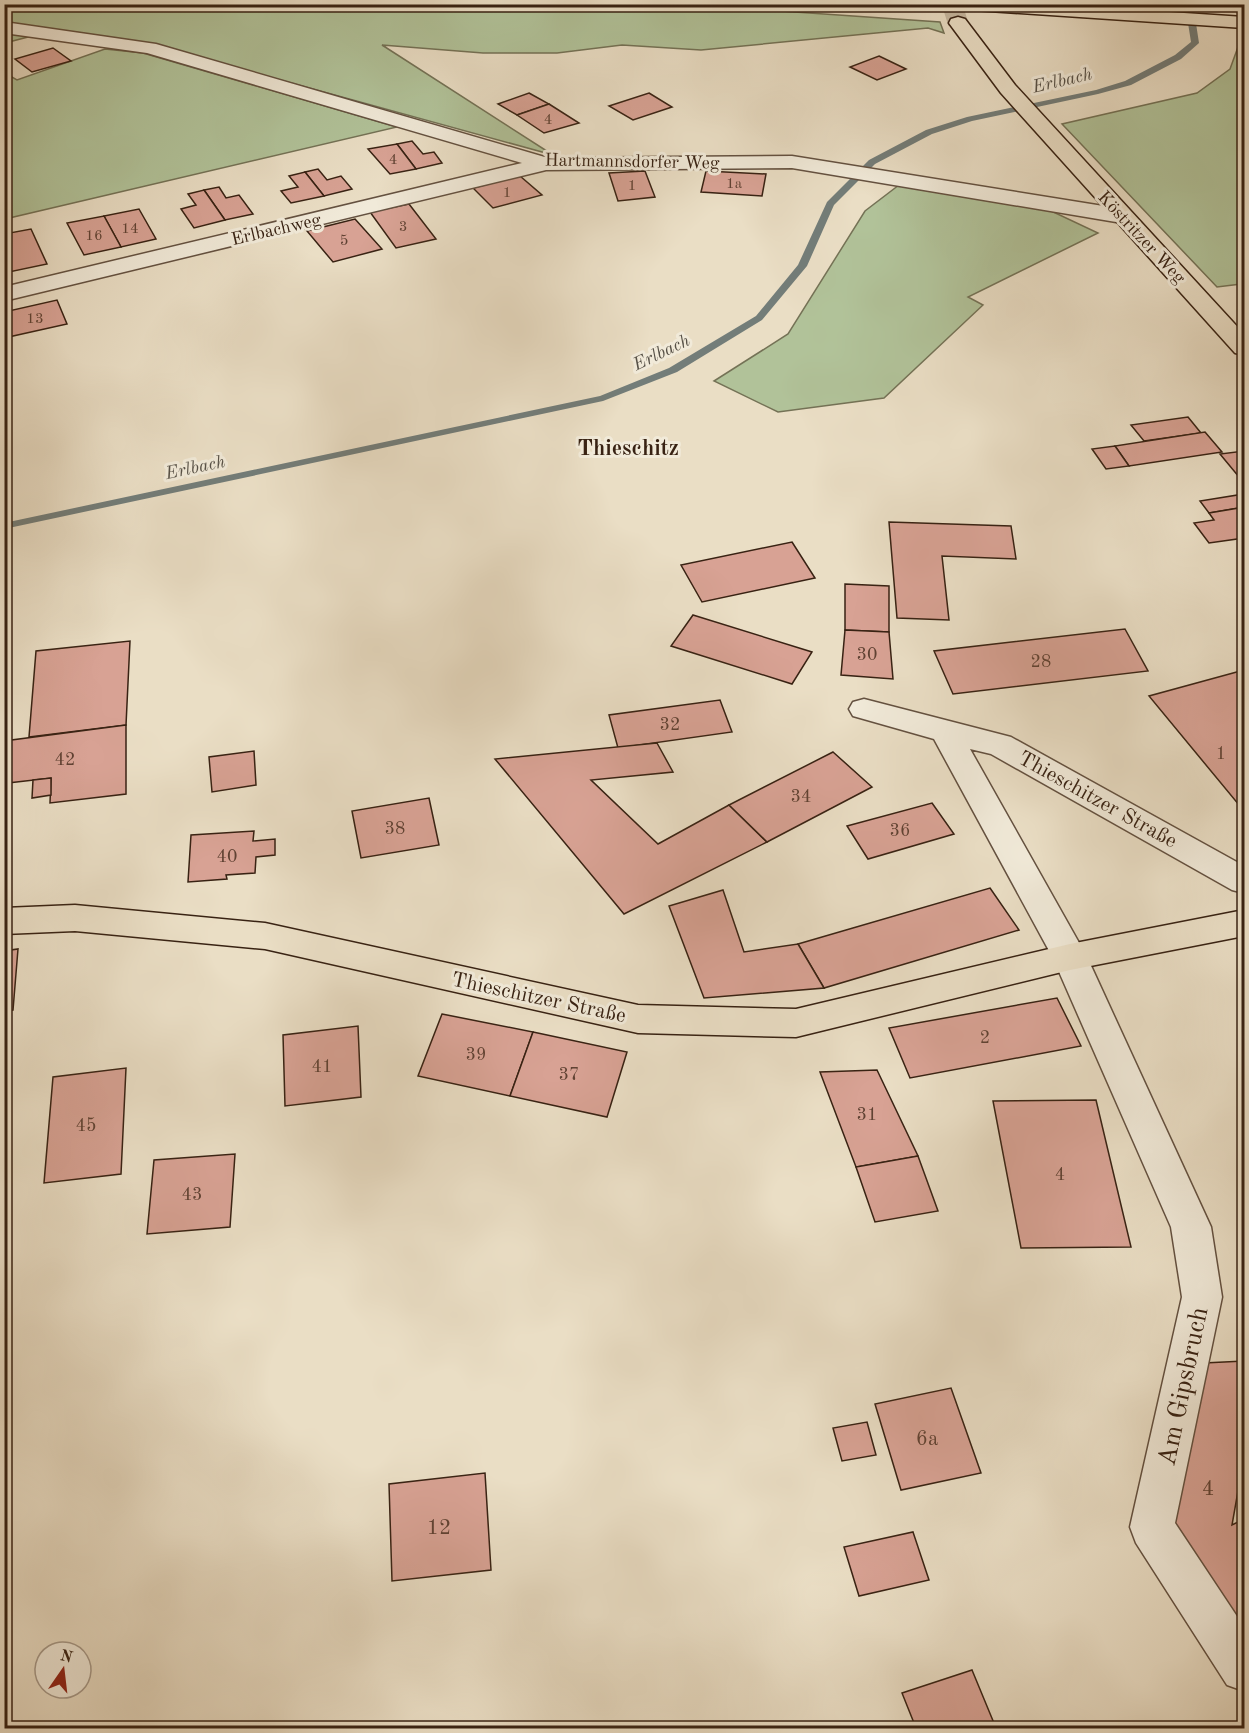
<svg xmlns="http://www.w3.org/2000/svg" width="1249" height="1733" font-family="'Old Standard TT',serif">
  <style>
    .green { fill: #b1c299; stroke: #747256; stroke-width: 1.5 }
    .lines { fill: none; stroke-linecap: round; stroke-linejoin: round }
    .stream { fill: #737d79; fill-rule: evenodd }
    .building { fill: #d8a294; stroke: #382213; stroke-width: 1.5 }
    .major-tunnel { stroke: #c6b8a1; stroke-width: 20; stroke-dasharray: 20 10; stroke-linecap: butt }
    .minor-casing { stroke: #645140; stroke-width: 3 }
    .major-casing { stroke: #382213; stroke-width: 3 }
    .highway-casing { stroke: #382213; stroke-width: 3 }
    .minor { fill: #f1ead9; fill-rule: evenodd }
    .major { fill: #eadec5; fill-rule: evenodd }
    .highway { fill: #eadec5; fill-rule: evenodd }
    .labels { text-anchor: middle; stroke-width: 6; stroke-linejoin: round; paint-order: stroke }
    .far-number-label { font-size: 15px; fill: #604233 }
    .far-water-label { font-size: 18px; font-style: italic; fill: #565046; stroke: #f1ead9 }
    .far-street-label { font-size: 18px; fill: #382213; stroke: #f1ead9 }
    .number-label { font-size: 18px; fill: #604233 }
    .street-label { font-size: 21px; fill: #382213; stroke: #f1ead9 }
    .near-number-label { font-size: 21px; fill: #604233 }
    .far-district-label { font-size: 22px; font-weight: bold; fill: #382213; stroke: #f1ead9 }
    .near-street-label { font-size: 26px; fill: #382213; stroke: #f1ead9 }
  </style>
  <rect width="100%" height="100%" fill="#eadec5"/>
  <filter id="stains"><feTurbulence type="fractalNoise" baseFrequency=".00333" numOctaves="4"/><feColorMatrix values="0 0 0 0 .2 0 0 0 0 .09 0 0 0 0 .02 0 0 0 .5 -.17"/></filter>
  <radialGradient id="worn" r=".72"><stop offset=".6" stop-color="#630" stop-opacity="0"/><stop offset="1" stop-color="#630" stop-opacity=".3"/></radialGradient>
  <g class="green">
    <polygon points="5,4 677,4 940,22 944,33 928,28 701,50 622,45 557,53 483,53 382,45 553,155 153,45 37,31 28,37 5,43"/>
    <polygon points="1238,47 1244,47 1244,277 1241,284 1217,287 1062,124 1197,93 1230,69"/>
    <polygon points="105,49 143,53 397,127 5,219 5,73 17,80"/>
    <polygon points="899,185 1047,209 1098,233 968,297 983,305 884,398 778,412 714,381 788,334 865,211"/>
  </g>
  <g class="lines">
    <polygon class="stream" points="1185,4 1193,4 1199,43 1181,59 1131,85 1098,94 972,121 932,134 875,164 834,205 807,266 762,320 677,372 603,401 4,529 4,523 600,396 669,368 756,316 798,265 827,202 869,160 926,130 967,117 1096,90 1125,81 1175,55 1191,42"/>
  </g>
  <g class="building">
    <polygon points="53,48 71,61 32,72 15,59"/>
    <polygon points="879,56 906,69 877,80 850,67"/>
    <polygon points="529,93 549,104 517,115 498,104"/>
    <polygon points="649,93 672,107 633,120 609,106"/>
    <polygon points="549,104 579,123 544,133 517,115"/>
    <polygon points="412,141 423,154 434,152 442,163 416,169 397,144"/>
    <polygon points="397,144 416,169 390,174 368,149"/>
    <polygon points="318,169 327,180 341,176 352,189 324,196 305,172"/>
    <polygon points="645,171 655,197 618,201 609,173"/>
    <polygon points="706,171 766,174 762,196 701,192"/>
    <polygon points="305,172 324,196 291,203 281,191 298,187 289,176"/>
    <polygon points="520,176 542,195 493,208 473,188"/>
    <polygon points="219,187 226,198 239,195 253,214 225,220 204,190"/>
    <polygon points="204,190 225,220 194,228 181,209 196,205 188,194"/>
    <polygon points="409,204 436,239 396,248 370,212"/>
    <polygon points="139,209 156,239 121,247 104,216"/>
    <polygon points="104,216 121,247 84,255 67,223"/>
    <polygon points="355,219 382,249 333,262 307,231"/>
    <polygon points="31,229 47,264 9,272 4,263 4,234"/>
    <polygon points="57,300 67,324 4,338 4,312"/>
    <polygon points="1188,417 1201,433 1144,441 1131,425"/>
    <polygon points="1205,432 1222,452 1129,466 1115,446"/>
    <polygon points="1115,446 1129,466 1106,469 1092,449"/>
    <polygon points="1244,451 1244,476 1239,477 1220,454"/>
    <polygon points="1244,494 1244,507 1209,513 1200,501"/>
    <polygon points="1239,508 1244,515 1244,538 1209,543 1194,523 1214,520 1209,513"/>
    <polygon points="889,522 1011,526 1016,559 942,556 949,620 897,618"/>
    <polygon points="792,542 815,578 702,602 681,565"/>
    <polygon points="845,584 889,586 889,632 845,630"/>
    <polygon points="693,615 812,652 792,684 671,646"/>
    <polygon points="1125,629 1148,671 953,694 934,651"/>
    <polygon points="845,630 889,632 893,679 841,675"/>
    <polygon points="130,641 126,725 29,737 36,651"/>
    <polygon points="1244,670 1244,811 1149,696"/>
    <polygon points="720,700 732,732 618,748 609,715"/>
    <polygon points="126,725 126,794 50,803 51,778 8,783 4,787 4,741"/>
    <polygon points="657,743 673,772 591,780 658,844 729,805 767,842 624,914 495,759"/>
    <polygon points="254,751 256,785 212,792 209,757"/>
    <polygon points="833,752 872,787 767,842 729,805"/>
    <polygon points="51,778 51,795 32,798 33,780"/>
    <polygon points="429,798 439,845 361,858 352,811"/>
    <polygon points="932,803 954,834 868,859 847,826"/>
    <polygon points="254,831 253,841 275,839 275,855 256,857 255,873 226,875 227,879 188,882 191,835"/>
    <polygon points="990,888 1019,930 824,988 798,944"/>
    <polygon points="723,890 744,952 798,944 824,988 704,998 669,906"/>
    <polygon points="18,949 13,1010 4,1011 4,951"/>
    <polygon points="1057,998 1081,1046 910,1078 889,1028"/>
    <polygon points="442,1014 533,1032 510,1096 418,1076"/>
    <polygon points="358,1026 361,1097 285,1106 283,1035"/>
    <polygon points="533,1032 627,1052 607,1117 510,1096"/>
    <polygon points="126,1068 121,1174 44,1183 53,1077"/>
    <polygon points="877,1070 918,1156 856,1167 820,1072"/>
    <polygon points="1096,1100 1131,1247 1021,1248 993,1101"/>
    <polygon points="235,1154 230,1227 147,1234 154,1160"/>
    <polygon points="918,1156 938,1211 875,1222 856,1167"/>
    <polygon points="1244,1361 1244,1457 1232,1525 1244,1519 1244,1641 1170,1521 1204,1363"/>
    <polygon points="951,1388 981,1473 901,1490 875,1404"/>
    <polygon points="867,1422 876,1455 842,1461 833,1428"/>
    <polygon points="485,1473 491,1570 392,1581 389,1484"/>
    <polygon points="913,1532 929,1580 859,1596 844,1547"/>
    <polygon points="972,1670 996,1728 916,1728 902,1693"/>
  </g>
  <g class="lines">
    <polyline class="major-tunnel" points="952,4 958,23"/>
    <defs>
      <g id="minor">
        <polygon points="11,23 156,44 548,158 792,156 1122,209 1130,211 1133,216 1130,221 1122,223 792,168 546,170 4,301 4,287 522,163 147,53 4,33 4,25"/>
        <polygon points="864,699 1011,737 1244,866 1244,893 1232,890 991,754 970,749 1087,957 1211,1227 1222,1297 1175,1523 1244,1627 1244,1691 1227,1685 1136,1543 1130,1527 1182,1297 1171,1227 1053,958 934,739 853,716 849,709 853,702"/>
      </g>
      <g id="major">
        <polygon points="958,17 965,19 1015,85 1244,334 1244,355 1235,353 1001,93 949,23 951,19"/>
        <polygon points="75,905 265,923 638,1005 796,1009 1070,944 1244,910 1244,936 1070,970 796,1037 638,1033 265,949 75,931 4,934 4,908"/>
      </g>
      <polygon id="highway" points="950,4 1049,4 1244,17 1244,28 959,9"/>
    </defs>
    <use href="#minor" class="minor-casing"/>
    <use href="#major" class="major-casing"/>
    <use href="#highway" class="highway-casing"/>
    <use href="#minor" class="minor"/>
    <use href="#major" class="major"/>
    <use href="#highway" class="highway"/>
  </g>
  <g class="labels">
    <g class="far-number-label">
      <text x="548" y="124">4</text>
      <text x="393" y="164">4</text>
      <text x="734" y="188">1a</text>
      <text x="632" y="190">1</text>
      <text x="507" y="197">1</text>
      <text x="403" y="231">3</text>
      <text x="130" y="233">14</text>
      <text x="94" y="240">16</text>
      <text x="344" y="245">5</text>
      <text x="35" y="323">13</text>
    </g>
    <g class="far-water-label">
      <text transform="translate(1062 80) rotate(-13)" y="6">Erlbach</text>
      <text transform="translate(661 352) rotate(-26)" y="6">Erlbach</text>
      <text transform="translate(195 467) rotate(-12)" y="6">Erlbach</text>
    </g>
    <g class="far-street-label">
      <text transform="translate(632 161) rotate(1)" y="6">Hartmannsdorfer Weg</text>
      <text transform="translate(276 229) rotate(-13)" y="6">Erlbachweg</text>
      <text transform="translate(1142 237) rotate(47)" y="6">Köstritzer Weg</text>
    </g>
    <g class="number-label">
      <text x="867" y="660">30</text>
      <text x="1041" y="667">28</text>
      <text x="670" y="730">32</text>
      <text x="1221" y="759">1</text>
      <text x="65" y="765">42</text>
      <text x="801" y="802">34</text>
      <text x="395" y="834">38</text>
      <text x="900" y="836">36</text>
      <text x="227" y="862">40</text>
      <text x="985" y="1043">2</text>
      <text x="476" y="1060">39</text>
      <text x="322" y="1072">41</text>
      <text x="569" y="1080">37</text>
      <text x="867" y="1120">31</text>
      <text x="86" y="1131">45</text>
      <text x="1060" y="1180">4</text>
      <text x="192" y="1200">43</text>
    </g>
    <g class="street-label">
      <text transform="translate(1098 799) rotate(29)" y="7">Thieschitzer Straße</text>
      <text transform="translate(539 997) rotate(12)" y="7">Thieschitzer Straße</text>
    </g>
    <g class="near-number-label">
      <text x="927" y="1445">6a</text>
      <text x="1208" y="1495">4</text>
      <text x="439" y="1534">12</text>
    </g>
    <g class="far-district-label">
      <text x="628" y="455">Thieschitz</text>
    </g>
    <g class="near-street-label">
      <text transform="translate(1182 1386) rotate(-78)" y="9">Am Gipsbruch</text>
    </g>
  </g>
  <rect width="1249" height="1733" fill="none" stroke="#eadec5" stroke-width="24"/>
  <rect x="6" y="6" width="1237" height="1721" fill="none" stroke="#382213" stroke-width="3"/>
  <rect x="12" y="12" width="1225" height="1709" fill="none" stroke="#382213" stroke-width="1.5"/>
  <g transform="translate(63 1670) rotate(14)"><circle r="28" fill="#f1ead9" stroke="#a79a8a" stroke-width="1.5"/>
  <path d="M0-4.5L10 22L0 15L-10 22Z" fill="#8f2418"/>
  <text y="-9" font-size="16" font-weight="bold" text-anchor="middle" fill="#382213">N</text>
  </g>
  <rect width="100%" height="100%" filter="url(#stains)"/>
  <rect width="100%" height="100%" fill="url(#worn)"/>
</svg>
